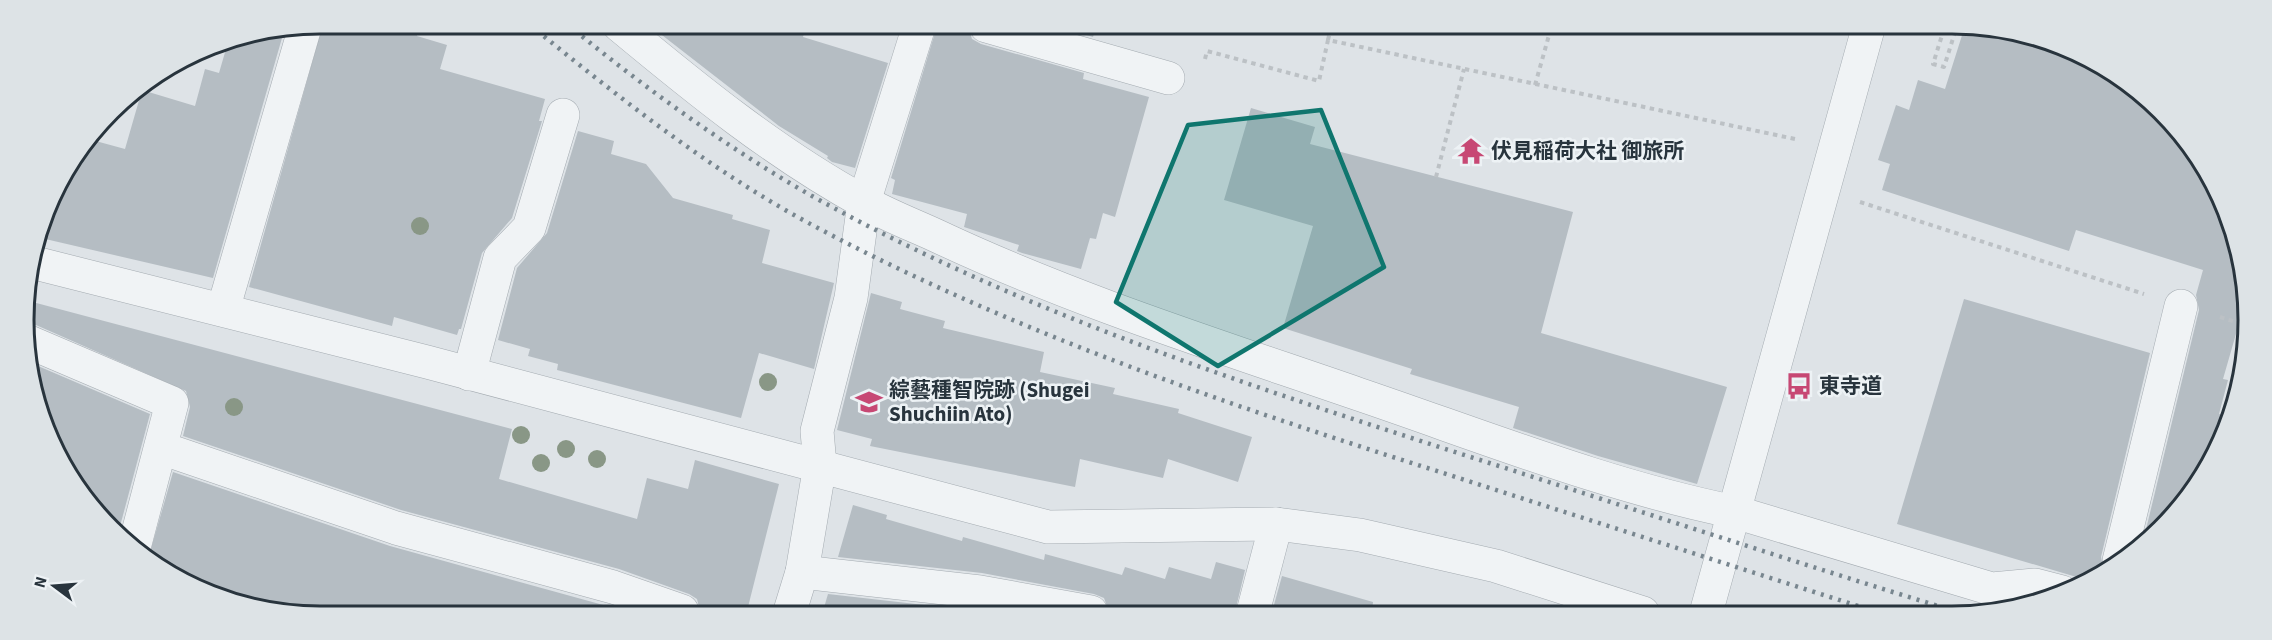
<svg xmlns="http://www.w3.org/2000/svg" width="2272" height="640" font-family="'Source Sans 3','Noto Sans JP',sans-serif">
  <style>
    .building { fill: #b5bdc3 }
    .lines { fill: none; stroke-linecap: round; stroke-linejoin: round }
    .minor-casing { stroke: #a4abb1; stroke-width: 34 }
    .path { stroke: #bcc1c5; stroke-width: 4; stroke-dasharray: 4.5 4.5; stroke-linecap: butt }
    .minor { stroke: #f0f3f5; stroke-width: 33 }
    .rail { stroke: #78868f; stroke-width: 4.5; stroke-dasharray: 3 6; stroke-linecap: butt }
    .tree { fill: #899786 }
    .marked { fill: #0f766e; fill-opacity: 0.2; stroke: #0f766e; stroke-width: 4.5; stroke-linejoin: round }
    .labels { text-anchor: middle; stroke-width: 5; stroke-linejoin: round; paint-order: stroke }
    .poi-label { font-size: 21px; font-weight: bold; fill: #28343d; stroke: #edf2f5; text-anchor: start }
    .rim { fill: none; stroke: #28343d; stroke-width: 3 }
  </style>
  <rect width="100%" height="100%" fill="#dee3e7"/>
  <g class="building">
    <polygon points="323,24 420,24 417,36 447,45 440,69 545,99 539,121 542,121 512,218 482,253 461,329 459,329 457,335 394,317 392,326 249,287"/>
    <polygon points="649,25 806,26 803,37 888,63 855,168 832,162 827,158 828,156 779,126"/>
    <polygon points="937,26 968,26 972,39 981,44 1084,73 1083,79 1149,97 1115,217 1103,213 1096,239 1090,238 1081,269 1022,253 1017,251 1019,245 964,227 967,214 892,194 895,180 891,178"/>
    <polygon points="1056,26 1096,27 1093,37"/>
    <polygon points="1964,29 2009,30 2116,74 2198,155 2242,262 2242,313 2223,379 2228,380 2219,414 2228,417 2209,468 2142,546 2199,310 2196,295 2203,270 2076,230 2069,251 1882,190 1890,164 1878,160 1896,105 1909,110 1918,80 1945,89"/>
    <polygon points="284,31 213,278 41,238 54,189 92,140 125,149 142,90 195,106 205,69 219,73 228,42"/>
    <polygon points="1251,108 1315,127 1310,144 1573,212 1541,333 1727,387 1697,484 1598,456 1513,428 1519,407 1410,374 1412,369 1283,328 1313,226 1224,200"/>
    <polygon points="578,131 614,141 611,154 646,164 673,198 733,215 732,219 770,230 762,263 834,283 814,369 759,353 741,418 557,370 558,364 528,356 530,349 498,340 517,268 547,233"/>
    <polygon points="871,293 902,302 900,309 945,321 943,328 1044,352 1040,372 1115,388 1113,394 1179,409 1178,413 1252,437 1238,482 1168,459 1163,478 1080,459 1075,487 870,446 872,439 837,430"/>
    <polygon points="1964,299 2150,353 2101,557 2104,571 2090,581 1897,524"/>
    <polygon points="25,300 512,429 499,479 637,519 647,478 688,489 695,460 779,484 747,611 700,611 697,599 689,594 619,569 401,510 183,436 190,407 186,391 36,325 27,323"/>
    <polygon points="31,363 150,414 119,530 85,500 34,397"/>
    <polygon points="173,472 390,546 625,611 263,610 172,576 149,556"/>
    <polygon points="853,505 887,515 886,519 962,541 963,537 1044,560 1045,554 1122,575 1125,567 1165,579 1169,567 1211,579 1216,562 1245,570 1235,612 1109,612 1104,598 1094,594 982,573 838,557"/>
    <polygon points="1282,576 1373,602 1372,612 1272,612"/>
    <polygon points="828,594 977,611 983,612 823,611"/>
  </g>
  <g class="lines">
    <defs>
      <g id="minor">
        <path d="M 619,25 C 696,89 776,154 864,202 C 887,215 913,225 937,236 C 1073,300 1216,345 1358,394 C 1482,436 1607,486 1735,512 L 1992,589 L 2035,585 L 2062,592"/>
        <polyline points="986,26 1168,78"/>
        <polyline points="35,263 427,362 1048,527 1276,524 1360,535 1496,566 1643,613"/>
        <polyline points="223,310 305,27"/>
        <polyline points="29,342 172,403 135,544"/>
        <polyline points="469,374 500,258 529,228 563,115"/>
        <polyline points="161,448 396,528 613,587 682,611"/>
        <polyline points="2119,561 2181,306"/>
        <polyline points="802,572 980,592 1091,612"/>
        <polyline points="790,611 802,572 820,465 817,431 851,298 864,202 919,26"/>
        <polyline points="1253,612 1276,524"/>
        <polyline points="1706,613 1868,29"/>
      </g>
    </defs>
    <use href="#minor" class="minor-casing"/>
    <g class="path">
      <polyline points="1944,29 1933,64 1944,67 1956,29"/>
      <polyline points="1328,40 1331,27"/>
      <polyline points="1205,59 1207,51 1319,81 1328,40 1795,139"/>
      <polyline points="1535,85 1551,28"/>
      <polyline points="1436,177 1464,69"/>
      <polyline points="1860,202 2144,294"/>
      <polyline points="2220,317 2242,324"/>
    </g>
    <use href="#minor" class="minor"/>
    <g class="rail">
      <path d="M 530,25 C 616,95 705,166 803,220 C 1004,329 1222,403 1440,472 C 1586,519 1733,566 1880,613"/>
      <path d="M 568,25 C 645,88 726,147 812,196 C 1022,313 1252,387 1480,460 C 1640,511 1800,564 1961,613"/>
    </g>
  </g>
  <g class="tree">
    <circle cx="420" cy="226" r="9"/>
    <circle cx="768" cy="382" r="9"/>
    <circle cx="234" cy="407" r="9"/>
    <circle cx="521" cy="435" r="9"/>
    <circle cx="566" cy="449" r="9"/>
    <circle cx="597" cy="459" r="9"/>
    <circle cx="541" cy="463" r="9"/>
  </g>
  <path class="marked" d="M 1321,110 L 1384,267 L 1218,366 L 1116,302 L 1188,125 Z"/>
  <defs>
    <symbol id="temple-bare" viewBox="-9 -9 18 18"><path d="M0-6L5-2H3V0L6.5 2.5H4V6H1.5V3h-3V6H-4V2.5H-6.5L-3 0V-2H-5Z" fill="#c74874" stroke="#edf2f5" stroke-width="2.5" paint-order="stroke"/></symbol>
    <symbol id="bus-bare" viewBox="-9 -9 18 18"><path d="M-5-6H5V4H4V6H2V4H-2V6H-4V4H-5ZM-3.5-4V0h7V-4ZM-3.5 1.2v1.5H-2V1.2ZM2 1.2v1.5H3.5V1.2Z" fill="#c74874" stroke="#edf2f5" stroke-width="2.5" paint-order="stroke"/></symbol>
    <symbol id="school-bare" viewBox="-9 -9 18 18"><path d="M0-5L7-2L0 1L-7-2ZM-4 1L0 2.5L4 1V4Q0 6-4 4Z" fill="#c74874" stroke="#edf2f5" stroke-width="2.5" paint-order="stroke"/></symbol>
  </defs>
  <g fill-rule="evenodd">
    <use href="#temple-bare" x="1452" y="132" width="38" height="38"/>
    <use href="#bus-bare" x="1780" y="367" width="38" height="38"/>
    <use href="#school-bare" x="850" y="383" width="38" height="38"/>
  </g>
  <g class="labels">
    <g class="poi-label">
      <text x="1491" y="158">伏見稲荷大社 御旅所</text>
      <text x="1819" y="393">東寺道</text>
      <text x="889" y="397">綜藝種智院跡 (Shugei<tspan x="889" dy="24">Shuchiin Ato)</tspan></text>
    </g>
  </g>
  <path d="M0 0H2272V640H0ZM320 34H1952A286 286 0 0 1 2238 320V320A286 286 0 0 1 1952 606H320A286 286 0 0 1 34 320V320A286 286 0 0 1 320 34Z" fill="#dde3e6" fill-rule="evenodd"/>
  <path class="rim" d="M320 34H1952A286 286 0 0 1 2238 320V320A286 286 0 0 1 1952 606H320A286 286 0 0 1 34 320V320A286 286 0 0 1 320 34Z"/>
  <g transform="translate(54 586) rotate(286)" stroke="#edf2f5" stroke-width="4.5" paint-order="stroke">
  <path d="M0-4.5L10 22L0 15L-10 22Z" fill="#28343d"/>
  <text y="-9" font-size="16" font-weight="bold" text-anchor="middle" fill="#28343d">N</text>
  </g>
</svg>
